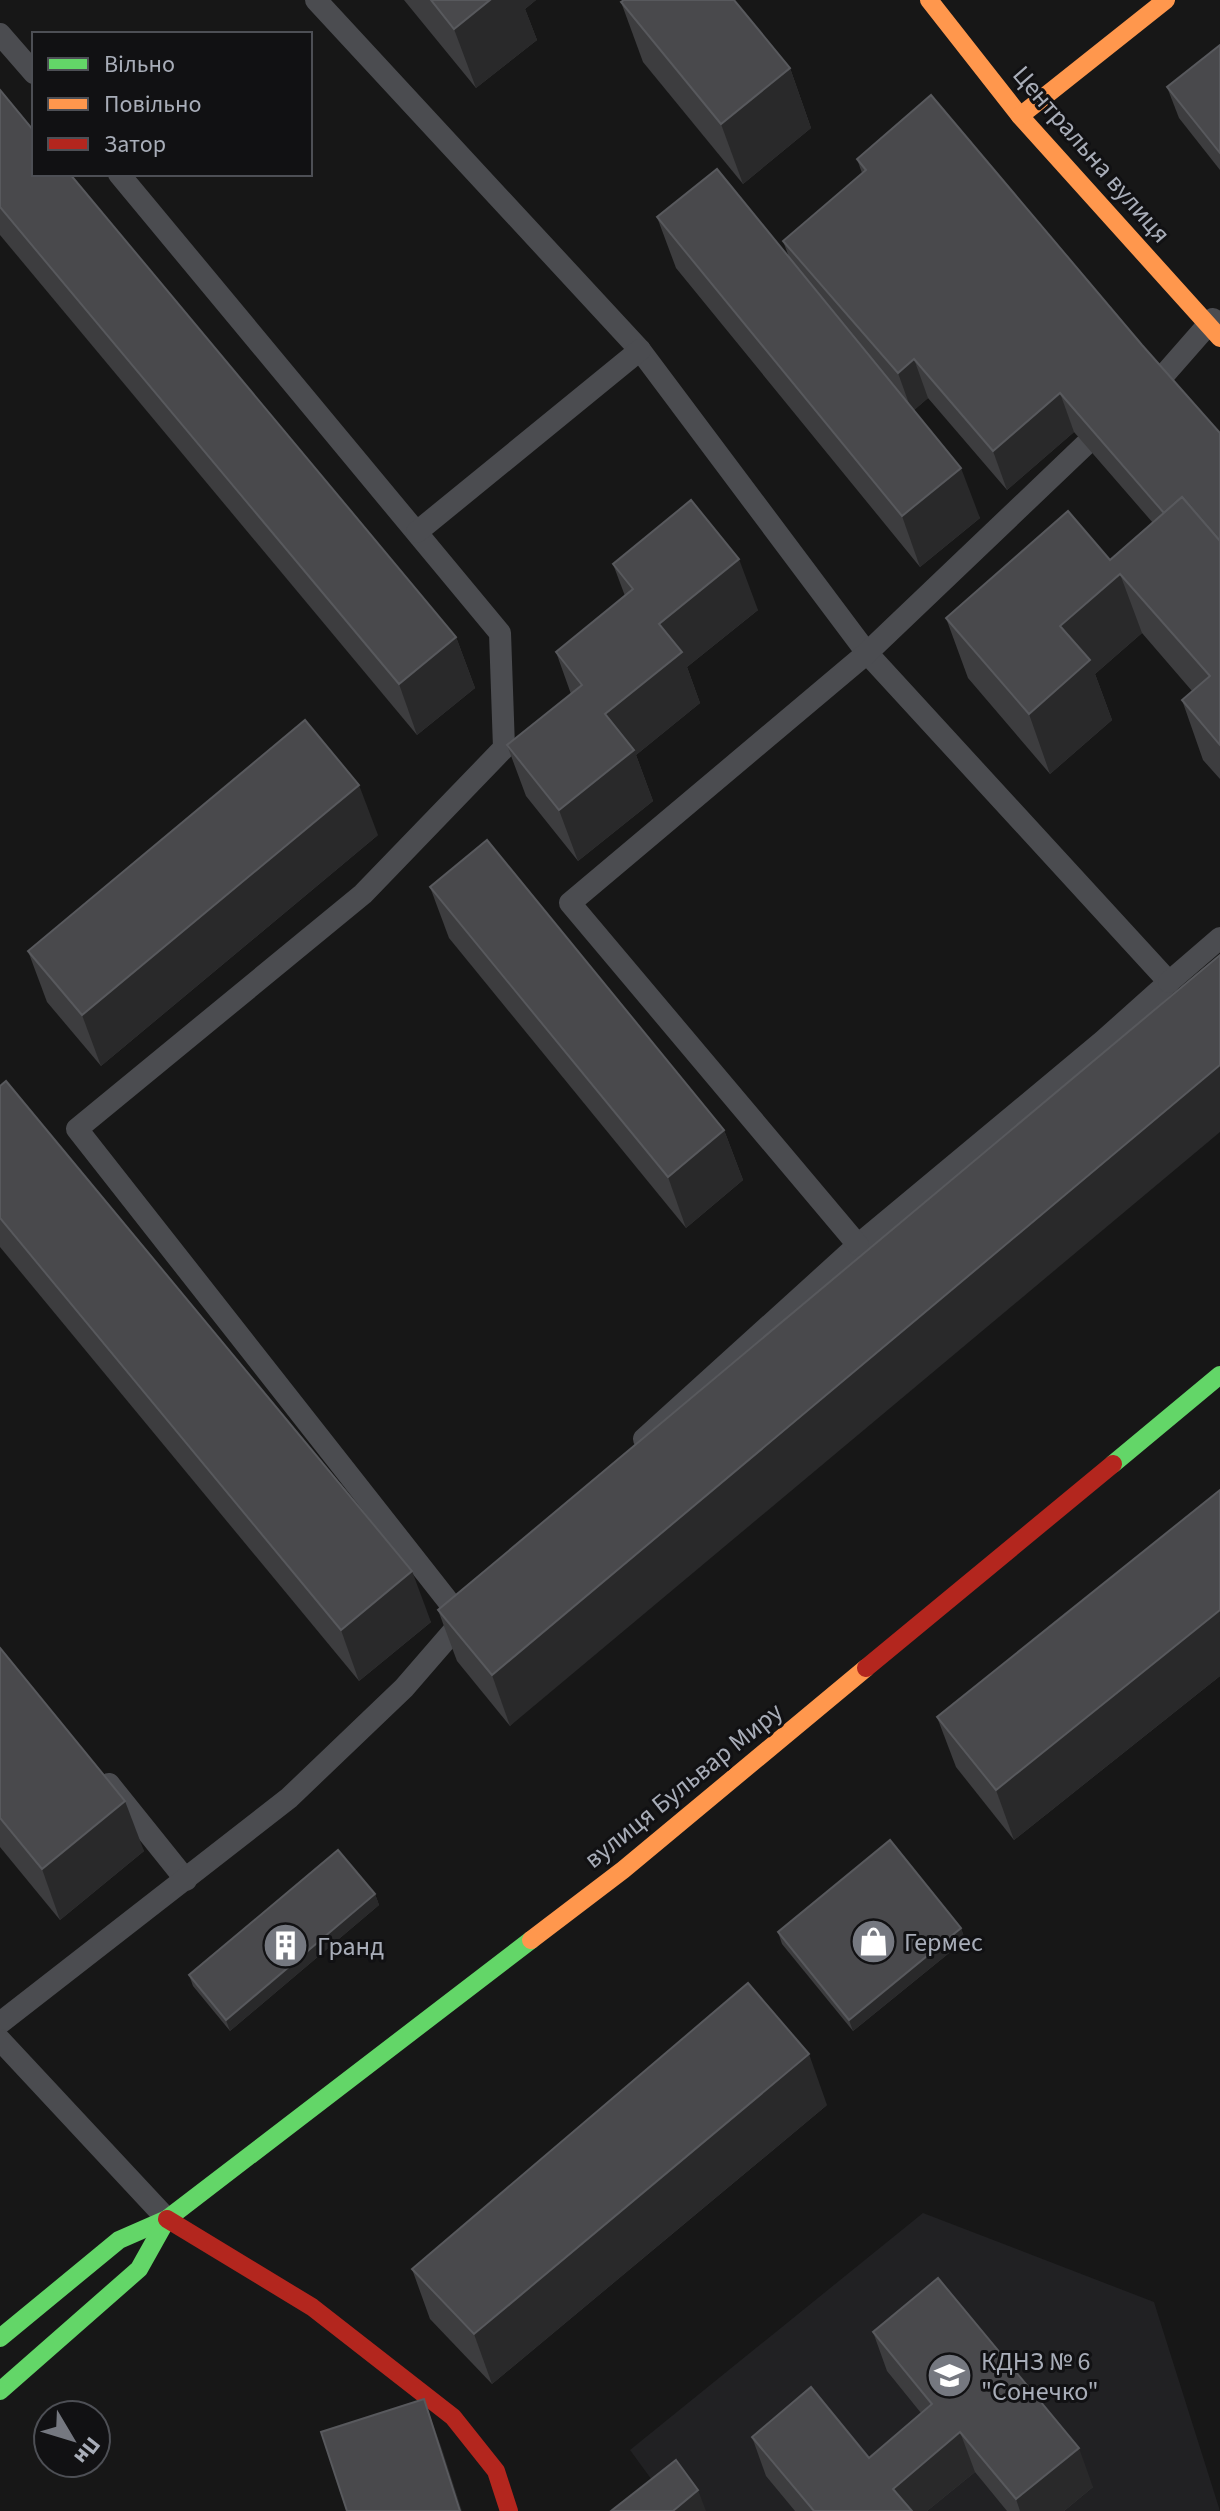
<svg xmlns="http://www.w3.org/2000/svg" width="1220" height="2511" font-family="'Source Sans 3',sans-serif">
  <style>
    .built { fill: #212123 }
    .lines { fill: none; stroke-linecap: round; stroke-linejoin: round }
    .lane { stroke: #4b4c50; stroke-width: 22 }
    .fast { stroke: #63d668; stroke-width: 18 }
    .slow { stroke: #ff974d; stroke-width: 18 }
    .jam { stroke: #b3261e; stroke-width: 18 }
    .wall { fill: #3d3d3f }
    .shaded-wall { fill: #29292a }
    .building { fill: #49494c; stroke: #58595d; stroke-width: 2 }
    .labels { text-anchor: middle; stroke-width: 6; stroke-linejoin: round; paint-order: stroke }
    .street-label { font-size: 26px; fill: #a8adb8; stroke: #111113 }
    .poi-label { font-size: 26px; fill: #a8adb8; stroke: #111113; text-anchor: start }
  </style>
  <rect width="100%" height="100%" fill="#171717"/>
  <polygon class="built" points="923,2213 1154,2302 1220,2511 625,2511 657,2487 630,2450"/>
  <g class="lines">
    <g class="lane">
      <polyline points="316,0 640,350 867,653 1169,982 1103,1041 858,1245 644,1439"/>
      <polyline points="0,34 34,73"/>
      <polyline points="119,174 500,633 504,748 363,894 77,1129 455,1610"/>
      <polyline points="1156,384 1213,319"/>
      <polyline points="417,532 640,350"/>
      <polyline points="1169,982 1220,938"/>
      <polyline points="858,1245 570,903 867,653 1085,445"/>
      <polyline points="109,1784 186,1880"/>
      <polyline points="0,2023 289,1798 404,1688 456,1628 456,1610"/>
      <polyline points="0,2040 167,2219"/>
    </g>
    <g class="fast">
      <polyline points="1113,1464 1220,1375"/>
      <polyline points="0,2338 119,2240 167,2219 531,1940"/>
      <polyline points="0,2391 139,2269 167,2219"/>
    </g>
    <g class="slow">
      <polyline points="929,0 1020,116 1220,338"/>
      <polyline points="1020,116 1166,0"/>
      <polyline points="531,1940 623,1870 866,1668"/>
    </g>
    <g class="jam">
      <polyline points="866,1668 1113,1464"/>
      <polyline points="167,2219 312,2307 453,2417 496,2471 509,2511"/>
    </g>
  </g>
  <g class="wall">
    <polygon points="404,0 536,0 525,9 537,40 476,88"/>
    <polygon points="621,2 790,68 811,128 743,184 643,62"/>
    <polygon points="1220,45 1220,170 1179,118 1167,87"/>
    <polygon points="0,90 456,637 475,688 417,735 0,235"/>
    <polygon points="857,159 1142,345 1220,433 1220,779 1203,760 1182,700 1192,691 1142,633 1095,674 1112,720 1050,774 968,678 946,618 1110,560 1153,523 1074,432 1007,490 928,398 914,410 980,518 920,567 676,268 657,217 789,257 783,241 862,173"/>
    <polygon points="613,564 758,610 687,667 700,703 636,755 653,801 578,861 526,796 507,745 571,694 556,652 625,596"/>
    <polygon points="378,835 101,1066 47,1002 28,951"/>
    <polygon points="430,887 724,1130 743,1180 686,1228 449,938"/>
    <polygon points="1220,955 510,1726 457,1661 438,1610"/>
    <polygon points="0,1086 431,1622 359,1681 0,1247"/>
    <polygon points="1220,1490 1220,1676 1014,1840 956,1767 937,1717"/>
    <polygon points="0,1648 144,1851 60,1920 0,1847"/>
    <polygon points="375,1894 379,1905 230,2031 193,1986 189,1975"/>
    <polygon points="961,1928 965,1940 853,2031 782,1944 778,1932"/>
    <polygon points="827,2105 492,2384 430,2319 412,2269"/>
    <polygon points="873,2332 1093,2487 1064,2511 1007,2511 975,2472 927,2511 795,2511 766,2476 752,2437 869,2458 921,2413 887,2371"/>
  </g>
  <g class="shaded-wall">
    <polygon points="490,0 536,0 525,9 537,40 476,88 454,29"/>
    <polygon points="790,68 811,128 743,184 721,124"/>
    <polygon points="914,359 928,398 912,412 898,373"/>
    <polygon points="1060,393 1074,432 1007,490 993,451"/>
    <polygon points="961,468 980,518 920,567 902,516"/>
    <polygon points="739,559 758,610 687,667 700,703 636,755 653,801 578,861 559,810 605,714 659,624"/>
    <polygon points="1120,574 1142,633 1095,674 1112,720 1050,774 1029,714 1060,626"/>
    <polygon points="456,637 475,688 417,735 399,684"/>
    <polygon points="359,785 378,835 101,1066 82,1015"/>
    <polygon points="1220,1065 1220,1132 510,1726 492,1675"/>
    <polygon points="724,1130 743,1180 686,1228 668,1177"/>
    <polygon points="412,1571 431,1622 359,1681 341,1630"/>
    <polygon points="1220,1610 1220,1676 1014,1840 996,1790"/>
    <polygon points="125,1801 144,1851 60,1920 42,1869"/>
    <polygon points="375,1894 379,1905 230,2031 226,2020"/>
    <polygon points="961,1928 965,1940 853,2031 849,2020"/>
    <polygon points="809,2054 827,2105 492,2384 474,2334"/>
    <polygon points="424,2399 442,2449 462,2511 460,2511"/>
    <polygon points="960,2432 975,2472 927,2511 901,2511 893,2489"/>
    <polygon points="1079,2448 1093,2487 1064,2511 1020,2511 1016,2499"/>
    <polygon points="698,2490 706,2511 673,2511"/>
  </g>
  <g class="building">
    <polygon points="431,0 490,0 454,29"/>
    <polygon points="624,0 734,0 790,68 721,124 621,2"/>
    <polygon points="1220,45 1220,153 1167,87"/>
    <polygon points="0,90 34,131 34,174 70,174 456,637 399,684 0,207"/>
    <polygon points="931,95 1142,345 1220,433 1220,541 1182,497 1164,513 1060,393 993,451 914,359 898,373 783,241 866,170 857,159"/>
    <polygon points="717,169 961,468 902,516 657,217"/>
    <polygon points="1182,497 1220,541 1220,745 1182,700 1210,676 1120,574 1060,626 1090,660 1029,714 946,618 1068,511 1110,560"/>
    <polygon points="691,500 739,559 659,624 682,652 605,714 634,750 559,810 507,745 582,685 556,652 633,589 613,564"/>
    <polygon points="305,720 359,785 82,1015 28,951"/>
    <polygon points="487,840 724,1130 668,1177 430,887"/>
    <polygon points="1220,955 1220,1065 492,1675 438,1610"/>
    <polygon points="6,1081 412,1571 341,1630 0,1218 0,1086"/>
    <polygon points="1220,1490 1220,1610 996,1790 937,1717"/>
    <polygon points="0,1648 125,1801 42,1869 0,1818"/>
    <polygon points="890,1840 961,1928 849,2020 778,1932"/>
    <polygon points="338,1850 375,1894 226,2020 189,1975"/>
    <polygon points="748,1983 809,2054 474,2334 412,2269"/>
    <polygon points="938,2278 1079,2448 1016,2499 960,2432 893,2489 912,2511 814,2511 752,2437 811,2387 869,2458 932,2404 873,2332"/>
    <polygon points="424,2399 460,2511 347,2511 321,2432"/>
    <polygon points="676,2460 698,2490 673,2511 611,2511"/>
  </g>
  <defs>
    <symbol id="shop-disc" viewBox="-11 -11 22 22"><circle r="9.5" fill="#757880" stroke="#111113"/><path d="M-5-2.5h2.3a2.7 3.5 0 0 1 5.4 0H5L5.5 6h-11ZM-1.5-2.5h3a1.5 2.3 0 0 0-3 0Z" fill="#fff"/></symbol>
    <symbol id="building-disc" viewBox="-11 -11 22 22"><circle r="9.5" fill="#757880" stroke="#111113"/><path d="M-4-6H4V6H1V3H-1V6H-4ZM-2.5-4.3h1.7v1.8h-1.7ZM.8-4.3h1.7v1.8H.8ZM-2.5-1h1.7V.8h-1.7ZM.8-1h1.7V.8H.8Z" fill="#fff"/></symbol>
    <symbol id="school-disc" viewBox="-11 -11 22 22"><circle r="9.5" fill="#757880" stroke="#111113"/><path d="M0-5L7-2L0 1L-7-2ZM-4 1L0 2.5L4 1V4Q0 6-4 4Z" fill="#fff"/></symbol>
  </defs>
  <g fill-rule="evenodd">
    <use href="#shop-disc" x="848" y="1916" width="51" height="51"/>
    <use href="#building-disc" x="260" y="1920" width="51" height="51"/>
    <use href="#school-disc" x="924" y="2350" width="51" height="51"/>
  </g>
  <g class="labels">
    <g class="street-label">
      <text transform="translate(1092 154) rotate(49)" y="9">Центральна вулиця</text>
      <text transform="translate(683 1785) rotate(-39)" y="9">вулиця Бульвар Миру</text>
    </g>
    <g class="poi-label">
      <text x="904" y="1951">Гермес</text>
      <text x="317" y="1955">Гранд</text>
      <text x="981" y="2370">КДНЗ № 6<tspan x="981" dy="30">"Сонечко"</tspan></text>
    </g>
  </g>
  <rect x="32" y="32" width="280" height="144" fill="#111113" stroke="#4d4f55" stroke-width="2"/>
  <rect x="48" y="58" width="40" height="12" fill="#63d668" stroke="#4d4f55" stroke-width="2"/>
  <text x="104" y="72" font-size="24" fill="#a8adb8">Вільно</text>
  <rect x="48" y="98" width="40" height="12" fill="#ff974d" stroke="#4d4f55" stroke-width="2"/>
  <text x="104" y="112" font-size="24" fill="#a8adb8">Повільно</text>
  <rect x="48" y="138" width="40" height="12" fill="#b3261e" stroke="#4d4f55" stroke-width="2"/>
  <text x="104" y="152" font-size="24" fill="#a8adb8">Затор</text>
  <g transform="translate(72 2439) rotate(128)"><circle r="38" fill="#111113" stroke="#4d4f55" stroke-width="2"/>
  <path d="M0-6L14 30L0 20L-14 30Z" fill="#757880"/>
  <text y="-12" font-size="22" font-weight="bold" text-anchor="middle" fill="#a8adb8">Пн</text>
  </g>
</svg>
